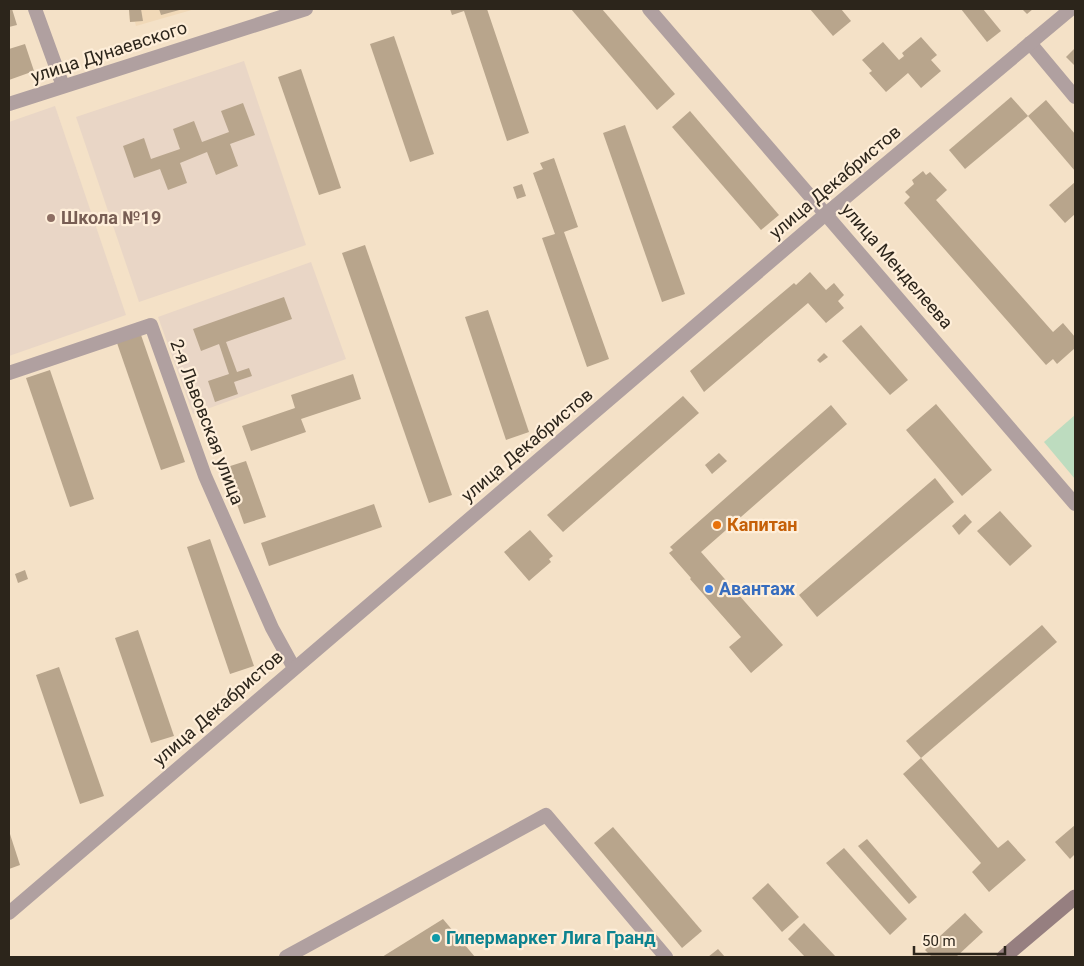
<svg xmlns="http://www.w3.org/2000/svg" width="1084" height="966" font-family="Roboto,sans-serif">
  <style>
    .built { fill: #f1d9b8 }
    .education { fill: #e9d6c6 }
    .green { fill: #bddcbf }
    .building { fill: #b8a58c }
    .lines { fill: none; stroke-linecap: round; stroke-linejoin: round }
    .street { stroke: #b0a0a0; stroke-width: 14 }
    .secondary { stroke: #967f80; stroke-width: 15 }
    .education-dot { fill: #8d6e63; stroke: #feeed9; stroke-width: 2 }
    .food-dot { fill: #e8710a; stroke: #feeed9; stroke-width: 2 }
    .shop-dot { fill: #3f7fe0; stroke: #feeed9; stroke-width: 2 }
    .culture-dot { fill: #0f9aa8; stroke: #feeed9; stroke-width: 2 }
    .labels { text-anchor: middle; stroke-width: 4.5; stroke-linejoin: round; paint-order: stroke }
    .street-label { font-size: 18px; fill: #2c251b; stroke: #feeed9 }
    .education-label { font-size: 18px; font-weight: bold; fill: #785e54; stroke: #feeed9; text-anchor: start }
    .food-label { font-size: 18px; font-weight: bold; fill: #c56008; stroke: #feeed9; text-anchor: start }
    .shop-label { font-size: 18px; font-weight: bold; fill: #366cbe; stroke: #feeed9; text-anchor: start }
    .culture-label { font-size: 18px; font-weight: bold; fill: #0d838f; stroke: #feeed9; text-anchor: start }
  </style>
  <rect width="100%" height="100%" fill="#f4e1c7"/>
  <polygon class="built" points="129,9 195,9 136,26 135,22 130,22"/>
  <g class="education">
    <polygon points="244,61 306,245 139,302 76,117"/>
    <polygon points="55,106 126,315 9,356 9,122"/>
    <polygon points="311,262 346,359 193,414 158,317"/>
  </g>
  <polygon class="green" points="1075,415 1075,479 1044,442"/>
  <g class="building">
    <polygon points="9,9 12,9 17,25 9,27"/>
    <polygon points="129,9 141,9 143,21 130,22"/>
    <polygon points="159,9 183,9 161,15"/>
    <polygon points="450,9 487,9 529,133 507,141 464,11 452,15"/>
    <polygon points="571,9 602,9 675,94 657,110"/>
    <polygon points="810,9 841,9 851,21 833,36"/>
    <polygon points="961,9 983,9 1001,31 987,42"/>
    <polygon points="1022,9 1033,9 1027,14"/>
    <polygon points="394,36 434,154 410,162 370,44"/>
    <polygon points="921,37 937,55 931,60 941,71 921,88 908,73 886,92 869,73 872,71 862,60 883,42 899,60 904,56 902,53"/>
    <polygon points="25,44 34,71 9,80 9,49"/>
    <polygon points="1075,48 1075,66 1066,57"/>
    <polygon points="301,69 341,188 319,195 278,77"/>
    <polygon points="1011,97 1028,116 965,169 949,150"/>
    <polygon points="1046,100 1075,134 1075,171 1028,116"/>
    <polygon points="243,103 255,135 230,144 238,166 216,175 207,152 180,163 187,183 168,190 160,169 134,178 123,146 144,138 151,159 180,149 173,129 194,121 202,142 229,132 221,111"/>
    <polygon points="690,111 779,215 761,230 672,127"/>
    <polygon points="625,125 685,294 662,302 603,133"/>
    <polygon points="554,158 578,227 564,232 609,359 587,367 542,238 555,234 533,173 543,169 540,163"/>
    <polygon points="923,171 926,175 930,172 947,190 936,200 1053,332 1063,323 1075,337 1075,348 1057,364 1053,359 1046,365 904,203 910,197 905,192 914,184 912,180"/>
    <polygon points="1075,182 1075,214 1065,223 1049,205"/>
    <polygon points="522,184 526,196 517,199 513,187"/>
    <polygon points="365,245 452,495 429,503 342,253"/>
    <polygon points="810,272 826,290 834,283 844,295 838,301 844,308 826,323 808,303 704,392 690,371 794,283 796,285"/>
    <polygon points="284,297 292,319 226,342 237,372 249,368 252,376 234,382 238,394 215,402 208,381 229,374 219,344 201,351 193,329"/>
    <polygon points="488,310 529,432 506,440 465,317"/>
    <polygon points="861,325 908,380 890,395 842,341"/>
    <polygon points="141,335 185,462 161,470 117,343"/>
    <polygon points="824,353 828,357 820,363 817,360"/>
    <polygon points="50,370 94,499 70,507 26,378"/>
    <polygon points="353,374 361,399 301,419 306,432 251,451 242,426 295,408 291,395"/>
    <polygon points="683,396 699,413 563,532 547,515"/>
    <polygon points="936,404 992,470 962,496 906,430"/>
    <polygon points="831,405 847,424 701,552 783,645 751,673 729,647 741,637 690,579 691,578 669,553 673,550 670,547"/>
    <polygon points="719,453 727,461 712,474 705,465"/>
    <polygon points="246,461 266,517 244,524 224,468"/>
    <polygon points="935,478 954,502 817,617 799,595"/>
    <polygon points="374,504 382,527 269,566 261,543"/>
    <polygon points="1000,511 1032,546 1010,566 977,531"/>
    <polygon points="965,514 972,522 959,535 952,526"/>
    <polygon points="530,530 553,556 549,559 551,562 529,581 504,552"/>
    <polygon points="210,539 254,666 230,674 187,547"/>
    <polygon points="25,570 28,579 18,583 15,574"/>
    <polygon points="1042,625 1057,642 921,758 906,741"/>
    <polygon points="138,630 174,736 151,743 115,638"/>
    <polygon points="59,667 104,796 80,804 36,675"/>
    <polygon points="921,758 998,848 1008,840 1026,860 989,892 972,872 981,863 903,774"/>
    <polygon points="1075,825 1075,854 1070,859 1055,842"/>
    <polygon points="613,827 702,931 682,948 594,843"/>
    <polygon points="9,831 20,865 9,869"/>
    <polygon points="867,839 917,897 909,904 858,846"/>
    <polygon points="844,848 907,919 890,935 826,863"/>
    <polygon points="768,883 799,917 782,932 752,898"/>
    <polygon points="965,913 983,932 956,957 932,957 925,950"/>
    <polygon points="443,919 475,957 382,957"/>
    <polygon points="804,923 836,957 805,957 788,939"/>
    <polygon points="718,949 725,957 708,957"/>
  </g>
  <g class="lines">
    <g class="street">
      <polyline points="35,9 63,86"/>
      <polyline points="649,9 1075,504"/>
      <polyline points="1030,43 1075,97"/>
      <polyline points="9,104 306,9"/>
      <polyline points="9,373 151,325 205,476 272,628 294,668"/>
      <polyline points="9,913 827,213 1071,9"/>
      <polyline points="286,957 546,815 666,957"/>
    </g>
    <polyline class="secondary" points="1004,957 1075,897"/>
  </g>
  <circle class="education-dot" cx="51" cy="218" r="5"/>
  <circle class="food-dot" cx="717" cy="525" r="5"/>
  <circle class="shop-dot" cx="709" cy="589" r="5"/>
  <circle class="culture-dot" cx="436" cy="938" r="5"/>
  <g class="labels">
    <g class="street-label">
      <text transform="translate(109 52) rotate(-18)" y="6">улица Дунаевского</text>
      <text transform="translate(835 182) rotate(-40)" y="6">улица Декабристов</text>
      <text transform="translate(897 266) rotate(49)" y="6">улица Менделеева</text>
      <text transform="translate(207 422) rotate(69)" y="6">2-я Львовская улица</text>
      <text transform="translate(527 445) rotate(-40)" y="6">улица Декабристов</text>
      <text transform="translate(218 708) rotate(-41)" y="6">улица Декабристов</text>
    </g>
    <g class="education-label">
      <text x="61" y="224">Школа №19</text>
    </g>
    <g class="food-label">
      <text x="727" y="531">Капитан</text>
    </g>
    <g class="shop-label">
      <text x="719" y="595">Авантаж</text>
    </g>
    <g class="culture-label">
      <text x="446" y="944">Гипермаркет Лига Гранд</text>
    </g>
  </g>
  <rect width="1084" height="966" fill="none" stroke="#2c251b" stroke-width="20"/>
  <path d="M914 946v8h91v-8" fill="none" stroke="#2c251b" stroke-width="2.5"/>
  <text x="922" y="946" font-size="15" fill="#2c251b" stroke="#feeed9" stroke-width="4" paint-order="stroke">50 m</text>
</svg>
